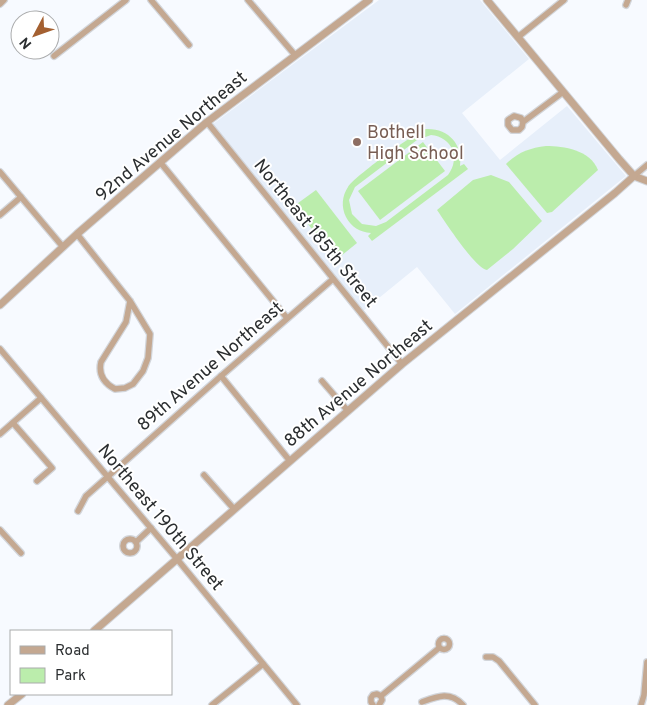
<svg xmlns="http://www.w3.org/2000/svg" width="647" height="705" font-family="Overpass,sans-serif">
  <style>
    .built { fill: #e7effa }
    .green { fill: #bbedac; fill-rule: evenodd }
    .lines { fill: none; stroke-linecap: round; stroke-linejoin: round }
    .minor-casing { stroke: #d2d5da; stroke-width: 8 }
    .tertiary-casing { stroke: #d2d5da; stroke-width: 9 }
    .minor { stroke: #c4a891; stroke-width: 5.5 }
    .tertiary { stroke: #c4a891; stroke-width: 7 }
    .education-dot { fill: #8d6e63; stroke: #fff; stroke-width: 2 }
    .labels { text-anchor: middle; stroke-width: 4; stroke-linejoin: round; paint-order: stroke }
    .education-label { font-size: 18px; fill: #785e54; stroke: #fff; text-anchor: start }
    .street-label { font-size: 18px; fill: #2b2e30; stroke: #fff }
  </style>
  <rect width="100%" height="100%" fill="#f7faff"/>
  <polygon class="built" points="379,0 480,0 529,59 462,113 500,160 567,106 626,176 455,314 417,267 363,311 213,124"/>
  <g class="green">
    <path d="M 426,129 C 448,128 463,144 460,166 L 464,164 L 468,169 L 372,241 L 368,236 L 371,233 C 360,232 351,227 346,217 C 341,207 342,196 348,187 C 354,177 414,133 426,129 ZM 431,135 C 452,137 461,158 448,175 L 386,222 L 376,226 L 362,224 L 352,214 L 349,200 L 355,187 L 417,140 Z"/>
    <polygon points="423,142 445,171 380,220 358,191"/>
    <path d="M 546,146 C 564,146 590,150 598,170 L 552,212 L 547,213 L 506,164 C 518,152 530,148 546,146 Z"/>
    <path d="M 491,175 L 509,182 L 542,221 L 513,249 L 487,270 C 475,268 446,223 437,210 L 473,180 Z"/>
    <polygon points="316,190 357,243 336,260 294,206"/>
  </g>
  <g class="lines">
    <defs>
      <g id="minor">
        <polyline points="151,0 189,45"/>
        <polyline points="248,0 295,55"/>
        <polyline points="0,4 4,0"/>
        <polyline points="626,5 628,0"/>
        <polyline points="518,37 564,0"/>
        <polyline points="54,56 126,0"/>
        <polyline points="207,122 402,364"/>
        <polyline points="523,122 521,118 514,116 508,120 508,125 512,130 519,130 522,127 523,122 563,92"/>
        <polyline points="160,162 287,318"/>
        <polyline points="0,172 63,247"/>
        <polyline points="634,176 647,165"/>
        <polyline points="0,215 21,197"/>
        <path d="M 77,234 L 130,301 L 150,334 L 148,358 L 143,371 L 133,384 L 125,388 L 115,389 C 104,383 98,375 101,362 L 126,322 L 130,301"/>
        <polyline points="0,349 177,559 297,705"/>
        <polyline points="221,376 290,461"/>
        <polyline points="322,381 348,411"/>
        <polyline points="13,423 52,468 37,481"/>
        <polyline points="0,434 41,398"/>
        <polyline points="204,475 234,509"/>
        <polyline points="78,511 86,496 221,376 333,279"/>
        <polyline points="0,530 21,553"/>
        <circle cx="130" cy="546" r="7"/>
        <polyline points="136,542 151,528"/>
        <circle cx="444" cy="644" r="5.5"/>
        <polyline points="486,657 493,657 499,661 535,705"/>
        <polyline points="381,696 439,648"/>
        <path d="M 422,702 C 438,696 450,691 463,705"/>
        <polyline points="212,705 263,664"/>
        <polyline points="373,705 371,702 371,698 373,695 377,694 381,696 382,700 379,705"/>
        <polyline points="641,705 644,695 647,662"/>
      </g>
      <g id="tertiary">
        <polyline points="487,0 619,159 634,176 647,181"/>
        <polyline points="0,305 77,234 207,122 369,0"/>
        <polyline points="94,631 402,364 615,193 634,176"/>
        <polyline points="8,705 22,694"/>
      </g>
    </defs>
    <use href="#minor" class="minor-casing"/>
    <use href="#tertiary" class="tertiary-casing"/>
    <use href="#minor" class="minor"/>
    <use href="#tertiary" class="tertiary"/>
  </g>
  <circle class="education-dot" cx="357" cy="142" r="5"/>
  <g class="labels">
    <g class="education-label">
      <text x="367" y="138">Bothell<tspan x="367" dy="21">High School</tspan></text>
    </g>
    <g class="street-label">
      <text transform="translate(171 136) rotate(-40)" y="6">92nd Avenue Northeast</text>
      <text transform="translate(316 233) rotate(51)" y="6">Northeast 185th Street</text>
      <text transform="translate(210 366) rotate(-41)" y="6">89th Avenue Northeast</text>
      <text transform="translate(358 383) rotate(-40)" y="6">88th Avenue Northeast</text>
      <text transform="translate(161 517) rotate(50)" y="6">Northeast 190th Street</text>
    </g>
  </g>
  <rect x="10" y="630" width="162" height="65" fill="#ffffff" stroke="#aaabac"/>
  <rect x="20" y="646" width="25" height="8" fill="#c4a891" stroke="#aaabac"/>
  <text x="55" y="655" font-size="15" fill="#2b2e30">Road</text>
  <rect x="20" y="668" width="25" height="15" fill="#bbedac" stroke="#aaabac"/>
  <text x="55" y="680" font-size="15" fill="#2b2e30">Park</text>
  <g transform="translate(35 35) rotate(229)"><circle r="24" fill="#ffffff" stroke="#aaabac"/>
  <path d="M0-4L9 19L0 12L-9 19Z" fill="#a46031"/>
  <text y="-8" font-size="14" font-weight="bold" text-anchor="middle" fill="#2b2e30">N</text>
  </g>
</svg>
